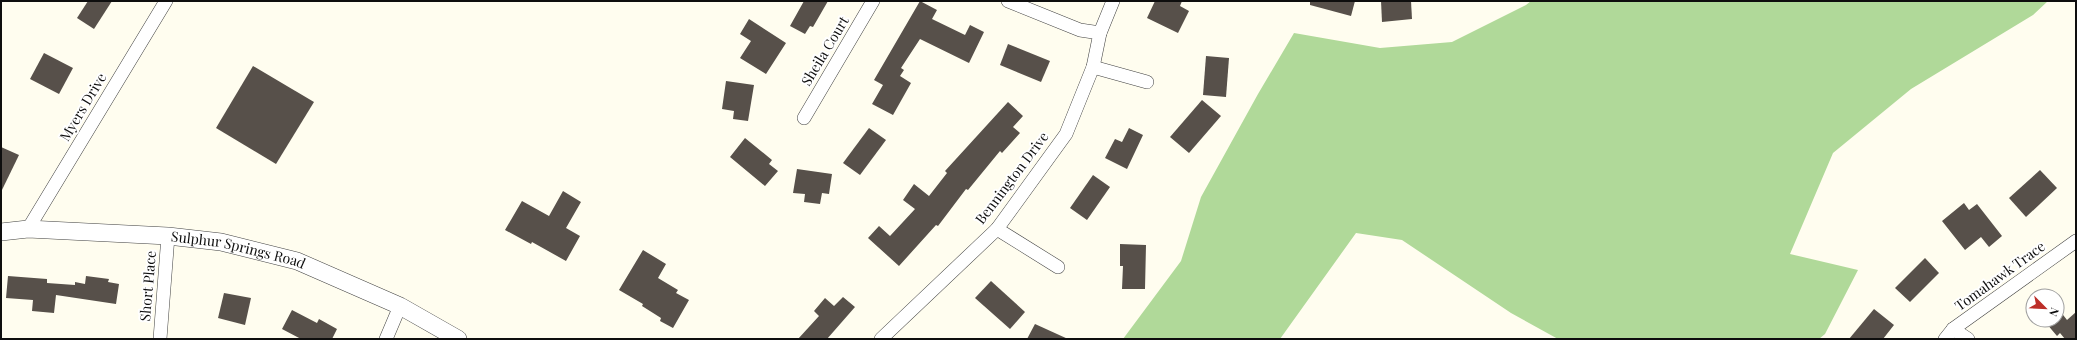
<svg xmlns="http://www.w3.org/2000/svg" width="2077" height="340" font-family="'Playfair Display',serif">
  <style>
    .forest { fill: #b0d999 }
    .building { fill: #57504a }
    .lines { fill: none; stroke-linecap: round; stroke-linejoin: round }
    .minor-casing { stroke: #414141; stroke-width: 14 }
    .tertiary-casing { stroke: #414141; stroke-width: 18 }
    .minor { stroke: #fff; stroke-width: 13 }
    .tertiary { stroke: #fff; stroke-width: 17 }
    .labels { text-anchor: middle; stroke-width: 4; stroke-linejoin: round; paint-order: stroke }
    .street-label { font-size: 14px; fill: #0e0e0e; stroke: #fff }
  </style>
  <rect width="100%" height="100%" fill="#fffdef"/>
  <polygon class="forest" points="1531,1 2048,1 2033,15 1911,89 1833,153 1790,254 1858,270 1825,334 1819,339 1558,339 1511,313 1402,240 1356,233 1280,339 1123,339 1181,261 1201,197 1258,94 1294,33 1380,48 1452,42 1526,5"/>
  <g class="building">
    <polygon points="88,1 112,1 94,29 77,18"/>
    <polygon points="804,1 828,1 813,27 810,26 805,34 790,26"/>
    <polygon points="920,1 937,10 932,19 965,35 970,25 984,32 969,63 920,39 901,68 904,70 900,76 911,83 893,115 872,104 883,85 874,80"/>
    <polygon points="1155,1 1182,1 1180,6 1189,11 1178,33 1147,18"/>
    <polygon points="1310,1 1355,1 1351,16 1310,5"/>
    <polygon points="1381,1 1411,1 1412,19 1382,22"/>
    <polygon points="749,19 786,43 766,74 740,58 751,41 740,34"/>
    <polygon points="1008,44 1050,61 1041,82 1000,65"/>
    <polygon points="44,53 73,68 59,94 30,79"/>
    <polygon points="1206,56 1229,58 1226,97 1203,95"/>
    <polygon points="253,66 314,102 276,164 216,128"/>
    <polygon points="726,81 754,85 748,121 733,119 734,111 722,109"/>
    <polygon points="1202,100 1221,116 1189,153 1170,137"/>
    <polygon points="1008,102 1023,116 1013,127 1020,133 1002,153 1000,151 968,190 966,189 938,226 936,225 899,266 868,238 879,226 890,236 915,209 903,200 914,184 929,196 947,173 945,171"/>
    <polygon points="869,128 886,140 860,175 843,163"/>
    <polygon points="1129,128 1143,135 1127,169 1105,158 1115,139 1122,142"/>
    <polygon points="745,138 772,160 769,164 778,171 765,186 730,157"/>
    <polygon points="1,147 19,155 1,192"/>
    <polygon points="797,169 832,174 829,194 822,193 820,204 804,202 805,194 793,193"/>
    <polygon points="2040,170 2057,188 2026,217 2009,198"/>
    <polygon points="1093,175 1110,187 1087,220 1070,208"/>
    <polygon points="563,191 581,202 566,228 580,236 566,261 532,242 531,244 505,230 522,201 549,216"/>
    <polygon points="1964,203 1969,210 1977,204 2002,236 1989,247 1981,237 1965,250 1942,221"/>
    <polygon points="1120,244 1146,245 1145,289 1122,289 1123,266 1120,266"/>
    <polygon points="643,250 666,264 658,278 678,290 676,293 689,300 673,328 660,321 661,318 642,306 643,304 619,290"/>
    <polygon points="1925,258 1939,273 1910,302 1895,288"/>
    <polygon points="8,276 47,279 47,283 75,285 75,282 85,284 86,276 109,279 108,282 119,284 116,304 56,295 54,313 32,311 33,300 6,298"/>
    <polygon points="991,281 1025,312 1010,329 975,298"/>
    <polygon points="224,293 251,298 245,325 218,318"/>
    <polygon points="843,297 855,307 827,339 798,339 819,316 814,311 825,298 834,306"/>
    <polygon points="1874,309 1894,325 1883,339 1849,339"/>
    <polygon points="292,310 317,323 319,319 337,329 332,339 301,339 282,329"/>
    <polygon points="2060,311 2067,320 2076,312 2076,339 2065,339 2060,333 2057,336 2046,323 2050,320 2057,320 2057,314"/>
    <polygon points="1035,324 1068,339 1027,339"/>
  </g>
  <g class="lines">
    <defs>
      <g id="minor">
        <polyline points="1008,1 1080,30 1100,33"/>
        <polyline points="1093,67 1147,82"/>
        <polyline points="804,118 873,1"/>
        <polyline points="28,229 166,1"/>
        <polyline points="997,229 1058,267"/>
        <polyline points="1953,329 1968,339"/>
        <polyline points="160,339 168,236"/>
        <polyline points="386,339 400,306"/>
        <polyline points="881,339 997,229 1066,134 1093,67 1100,33 1113,1"/>
        <polyline points="1945,339 1953,329 2076,241"/>
      </g>
      <g id="tertiary">
        <path id="s1" d="M 1,232 L 28,229 L 168,236 L 221,242 L 297,261 L 400,306 L 458,339"/>
      </g>
    </defs>
    <use href="#minor" class="minor-casing"/>
    <use href="#tertiary" class="tertiary-casing"/>
    <use href="#minor" class="minor"/>
    <use href="#tertiary" class="tertiary"/>
  </g>
  <g class="labels">
    <g class="street-label">
      <text transform="translate(825 51) rotate(-59)" y="5">Sheila Court</text>
      <text transform="translate(83 107) rotate(-59)" y="5">Myers Drive</text>
      <text transform="translate(1012 178) rotate(-53)" y="5">Bennington Drive</text>
      <text dy="5" stroke="none"><textPath href="#s1" startOffset="239">Sulphur Springs Road</textPath></text>
      <text transform="translate(2000 276) rotate(-36)" y="5">Tomahawk Trace</text>
      <text transform="translate(148 286) rotate(-85)" y="5">Short Place</text>
    </g>
  </g>
  <rect width="2077" height="340" fill="none" stroke="#0e0e0e" stroke-width="4"/>
  <g transform="translate(2045 308) rotate(114)"><circle r="19" fill="#ffffff" stroke="#9f9f9f"/>
  <path d="M0-3L7 15L0 10L-7 15Z" fill="#bc2e28"/>
  <text y="-6" font-size="11" font-weight="bold" text-anchor="middle" fill="#0e0e0e">N</text>
  </g>
</svg>
